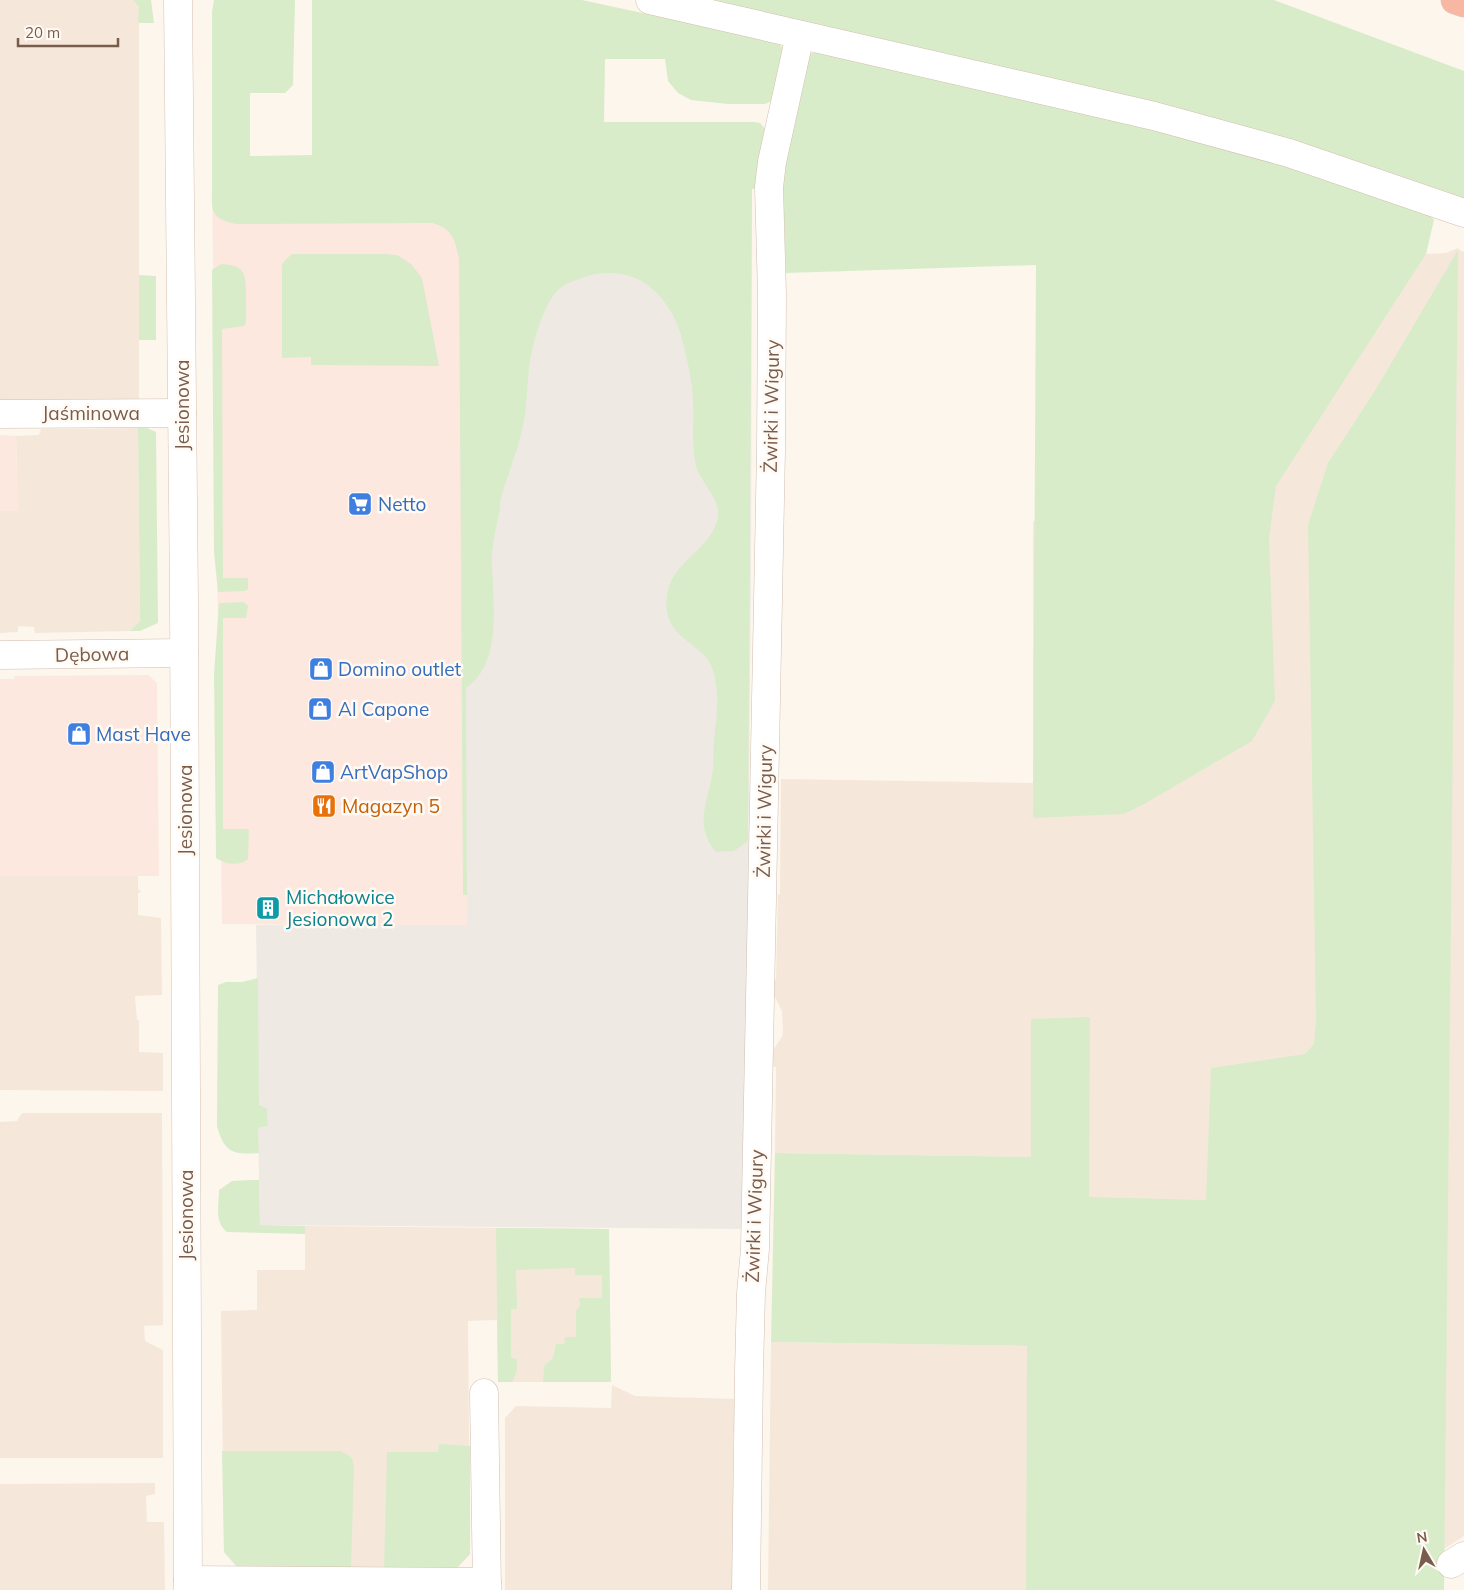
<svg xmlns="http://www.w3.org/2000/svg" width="1464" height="1590" font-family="Mulish,sans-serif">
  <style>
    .residential { fill: #f5e8da }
    .commercial { fill: #fde8e0 }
    .industrial { fill: #efe9e4 }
    .green { fill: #d8ecc9 }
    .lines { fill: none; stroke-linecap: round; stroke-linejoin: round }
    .street-casing { stroke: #d1beb0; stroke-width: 29 }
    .secondary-casing { stroke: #d6c0b0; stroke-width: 29 }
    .highway-casing { stroke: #dad1cd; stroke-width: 29 }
    .street { stroke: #fff; stroke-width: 28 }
    .secondary { stroke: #fff; stroke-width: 28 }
    .highway { stroke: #f7b7a3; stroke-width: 28 }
    .labels { text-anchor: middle; stroke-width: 5; stroke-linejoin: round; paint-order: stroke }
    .street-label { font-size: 19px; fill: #7a5c4d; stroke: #fffaf3 }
    .shop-label { font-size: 19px; fill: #366cbe; stroke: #fffaf3; text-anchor: start }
    .food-label { font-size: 19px; fill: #c56008; stroke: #fffaf3; text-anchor: start }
    .culture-label { font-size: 19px; fill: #0d838f; stroke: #fffaf3; text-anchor: start }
  </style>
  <rect width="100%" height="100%" fill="#fdf6ec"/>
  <g class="residential">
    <polygon points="0,0 133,0 139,7 139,402 0,402"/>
    <polygon points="1458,248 1459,250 1464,252 1464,1536 1444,1549 1444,1590 768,1590 771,1342 1026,1346 1031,1157 775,1153 776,1067 770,1066 771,1053 782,1037 783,1032 782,1011 773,993 772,983 776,979 778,895 780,894 781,779 1033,783 1033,522 1426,254 1446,253"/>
    <polygon points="138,428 140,621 130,631 35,633 34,627 18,626 18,632 0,633 0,511 18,511 16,436 39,435 41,429"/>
    <polygon points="0,876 138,876 138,889 141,892 138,893 138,915 161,918 162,995 135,996 137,1020 139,1020 139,1052 163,1053 163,1091 0,1090"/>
    <polygon points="22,1113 162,1113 163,1325 144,1326 145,1341 163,1350 163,1458 0,1458 0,1122 17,1121"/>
    <polygon points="305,1226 609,1229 611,1382 498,1382 497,1320 468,1321 470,1554 456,1569 238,1568 224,1552 221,1311 257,1310 257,1270 305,1270"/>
    <polygon points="612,1385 635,1396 735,1399 736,1433 733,1433 733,1467 735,1468 734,1590 505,1590 505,1418 516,1406 611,1408"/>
    <polygon points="155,1483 155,1494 146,1496 147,1522 164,1522 165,1590 0,1590 0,1484"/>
  </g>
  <g class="commercial">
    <polygon points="212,186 465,187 467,926 222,924"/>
    <polygon points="0,435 16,436 18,511 0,511"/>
    <polygon points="148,675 157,683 159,876 0,876 0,679 14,679 15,676"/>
  </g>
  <polygon class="industrial" points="752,188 751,573 745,1229 260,1225 258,1128 268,1126 267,1108 259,1105 256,925 467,925 466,814 466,243"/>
  <g class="green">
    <polygon points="133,0 151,0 154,23 138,23 139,7"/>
    <path d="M 214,0 L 295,0 L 293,85 L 285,93 L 250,93 L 250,156 L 312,155 L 312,0 L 582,0 L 777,42 L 785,50 L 774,100 L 765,104 L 728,104 L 691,100 L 678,93 L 668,81 L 665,59 L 605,59 L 604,122 L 754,122 L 760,123 L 767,131 L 760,188 L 752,189 L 748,841 L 734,851 L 716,852 C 694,826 707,804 712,776 C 714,765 713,754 714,742 C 715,727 718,711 717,695 C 716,683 715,669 707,659 C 705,655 700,652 697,649 C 677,633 663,623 667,595 C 671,563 708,550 717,522 C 724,501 701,484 696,466 C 691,444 694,422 693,400 C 692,379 687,359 682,339 C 676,313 656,284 630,276 C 614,271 594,272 579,279 C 574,281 567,283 562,287 C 544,298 531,348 529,369 C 527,386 527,403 524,421 C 519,449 507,475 500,502 L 500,509 C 497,524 493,539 492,555 C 491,565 493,575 493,585 C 494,620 498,666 466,688 L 467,895 L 463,895 L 459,258 C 455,240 452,228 432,223 L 236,224 C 209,218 212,211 212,186 L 212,12 Z"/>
    <polygon points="703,0 1274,0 1464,71 1464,200 1349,159 1259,132"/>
    <polygon points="818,52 1041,102 1239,150 1428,213 1434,220 1426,254 1276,486 1269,538 1275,701 1252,741 1144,804 1124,814 1033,818 1036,265 786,273 782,157 809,54"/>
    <polygon points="1458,250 1444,1590 1026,1590 1027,1346 771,1342 775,1153 1031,1157 1031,1019 1090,1017 1089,1197 1206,1200 1211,1068 1305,1054 1314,1044 1316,1021 1308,525 1328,463 1376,389"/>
    <polygon points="292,254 386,254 397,255 411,264 422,278 439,366 311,365 311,357 282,358 282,266 284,261"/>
    <path d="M 221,264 C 247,265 246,276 246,298 C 246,308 247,318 245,326 L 222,329 L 223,578 L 248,578 L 248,589 L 245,591 L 218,592 L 214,552 L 212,270 Z"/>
    <polygon points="139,275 156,276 156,340 139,340"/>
    <polygon points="138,428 147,428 156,432 158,623 140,631 130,631 140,621"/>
    <path d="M 244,602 L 248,606 L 246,618 L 223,618 L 223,829 L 248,829 L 249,831 L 248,859 C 239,867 225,864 216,858 L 214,674 L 219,603 Z"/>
    <path d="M 258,978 L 259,1105 L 267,1108 L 268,1126 L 258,1128 L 259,1153 C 234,1155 224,1153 217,1126 L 218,985 L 226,982 L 242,982 Z"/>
    <path d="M 250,1180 L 259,1180 L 260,1225 L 305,1226 L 305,1234 L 227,1232 C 214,1223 219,1204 219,1190 L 232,1181 Z"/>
    <polygon points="496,1228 609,1229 611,1382 543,1382 544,1366 553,1358 556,1344 564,1344 565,1337 576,1337 576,1311 580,1305 579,1298 602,1298 602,1275 575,1275 575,1268 516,1270 517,1309 511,1309 511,1358 517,1359 517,1371 512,1382 498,1382"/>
    <polygon points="439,1444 470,1446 470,1554 456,1569 384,1569 387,1452 438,1452"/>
    <path d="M 222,1451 L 340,1451 C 349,1455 353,1457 354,1467 L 351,1569 L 238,1568 L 224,1552 Z"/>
  </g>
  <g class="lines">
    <defs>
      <g id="street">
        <polyline points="650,0 1154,116 1289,153 1464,213"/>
        <polyline points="0,414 182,413"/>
        <polyline points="0,655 184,653"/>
        <polyline points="484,1393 487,1590"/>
        <polyline points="1451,1564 1464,1556"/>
        <polyline points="188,1580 487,1582"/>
        <polyline points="746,1590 749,1371 751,1293 755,1249 771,450 772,294 769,187 772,162 800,35"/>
      </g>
      <polyline id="secondary" points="178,0 184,600 188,1590"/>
      <polyline id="highway" points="1455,0 1464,3"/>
    </defs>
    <use href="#street" class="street-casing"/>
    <use href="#secondary" class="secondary-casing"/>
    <use href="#highway" class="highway-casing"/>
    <use href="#street" class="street"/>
    <use href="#secondary" class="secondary"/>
    <use href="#highway" class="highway"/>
  </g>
  <defs>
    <symbol id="supermarket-square" viewBox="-11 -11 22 22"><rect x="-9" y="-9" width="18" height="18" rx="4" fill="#3f7fe0" stroke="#fffaf3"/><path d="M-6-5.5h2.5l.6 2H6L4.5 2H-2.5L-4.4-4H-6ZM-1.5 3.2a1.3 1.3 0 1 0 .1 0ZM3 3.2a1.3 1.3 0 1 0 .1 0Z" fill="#fff"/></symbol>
    <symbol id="shop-square" viewBox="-11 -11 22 22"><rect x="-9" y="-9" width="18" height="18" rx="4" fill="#3f7fe0" stroke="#fffaf3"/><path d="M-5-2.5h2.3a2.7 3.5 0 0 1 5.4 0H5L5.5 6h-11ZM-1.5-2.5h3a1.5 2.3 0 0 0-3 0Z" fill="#fff"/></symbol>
    <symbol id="restaurant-square" viewBox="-11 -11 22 22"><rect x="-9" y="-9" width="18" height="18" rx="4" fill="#e8710a" stroke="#fffaf3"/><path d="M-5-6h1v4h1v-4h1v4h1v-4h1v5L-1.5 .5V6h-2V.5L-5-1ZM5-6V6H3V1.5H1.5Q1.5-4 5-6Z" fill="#fff"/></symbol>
    <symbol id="building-square" viewBox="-11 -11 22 22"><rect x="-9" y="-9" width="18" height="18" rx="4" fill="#0f9aa8" stroke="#fffaf3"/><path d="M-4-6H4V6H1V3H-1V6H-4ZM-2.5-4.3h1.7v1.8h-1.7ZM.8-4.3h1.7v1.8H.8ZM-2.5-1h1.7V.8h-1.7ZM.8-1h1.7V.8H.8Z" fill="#fff"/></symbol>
  </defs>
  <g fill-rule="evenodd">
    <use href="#supermarket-square" x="346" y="490" width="28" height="28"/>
    <use href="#shop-square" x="307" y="655" width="28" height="28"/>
    <use href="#shop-square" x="306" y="695" width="28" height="28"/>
    <use href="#shop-square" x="65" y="720" width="28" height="28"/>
    <use href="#shop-square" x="309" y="758" width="28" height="28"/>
    <use href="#restaurant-square" x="310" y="792" width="28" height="28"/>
    <use href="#building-square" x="254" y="894" width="28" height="28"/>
  </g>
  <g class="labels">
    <g class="street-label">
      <text transform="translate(182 405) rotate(-90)" y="7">Jesionowa</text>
      <text transform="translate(771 406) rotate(-89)" y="7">Żwirki i Wigury</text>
      <text x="91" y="420">Jaśminowa</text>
      <text transform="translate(92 654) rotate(-1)" y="7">Dębowa</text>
      <text transform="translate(185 810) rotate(-90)" y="7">Jesionowa</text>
      <text transform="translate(764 811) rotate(-89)" y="7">Żwirki i Wigury</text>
      <text transform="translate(186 1215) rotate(-90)" y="7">Jesionowa</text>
      <text transform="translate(754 1216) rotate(-88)" y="7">Żwirki i Wigury</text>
    </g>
    <g class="shop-label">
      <text x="378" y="511">Netto</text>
      <text x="338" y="676">Domino outlet</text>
      <text x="338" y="716">Al Capone</text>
      <text x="96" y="741">Mast Have</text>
      <text x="340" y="779">ArtVapShop</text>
    </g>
    <g class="food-label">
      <text x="342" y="813">Magazyn 5</text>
    </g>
    <g class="culture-label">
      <text x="286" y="904">Michałowice<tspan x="286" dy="22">Jesionowa 2</tspan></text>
    </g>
  </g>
  <g transform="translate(1424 1550) rotate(351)" stroke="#fffaf3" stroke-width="4" paint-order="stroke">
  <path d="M0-4L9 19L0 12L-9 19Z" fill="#7a5c4d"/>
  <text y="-8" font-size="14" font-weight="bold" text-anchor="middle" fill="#7a5c4d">N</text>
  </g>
  <path d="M18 38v8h100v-8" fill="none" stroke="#7a5c4d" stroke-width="2.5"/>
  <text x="25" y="38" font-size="15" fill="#7a5c4d" stroke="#fffaf3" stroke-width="4" paint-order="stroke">20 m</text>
</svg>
